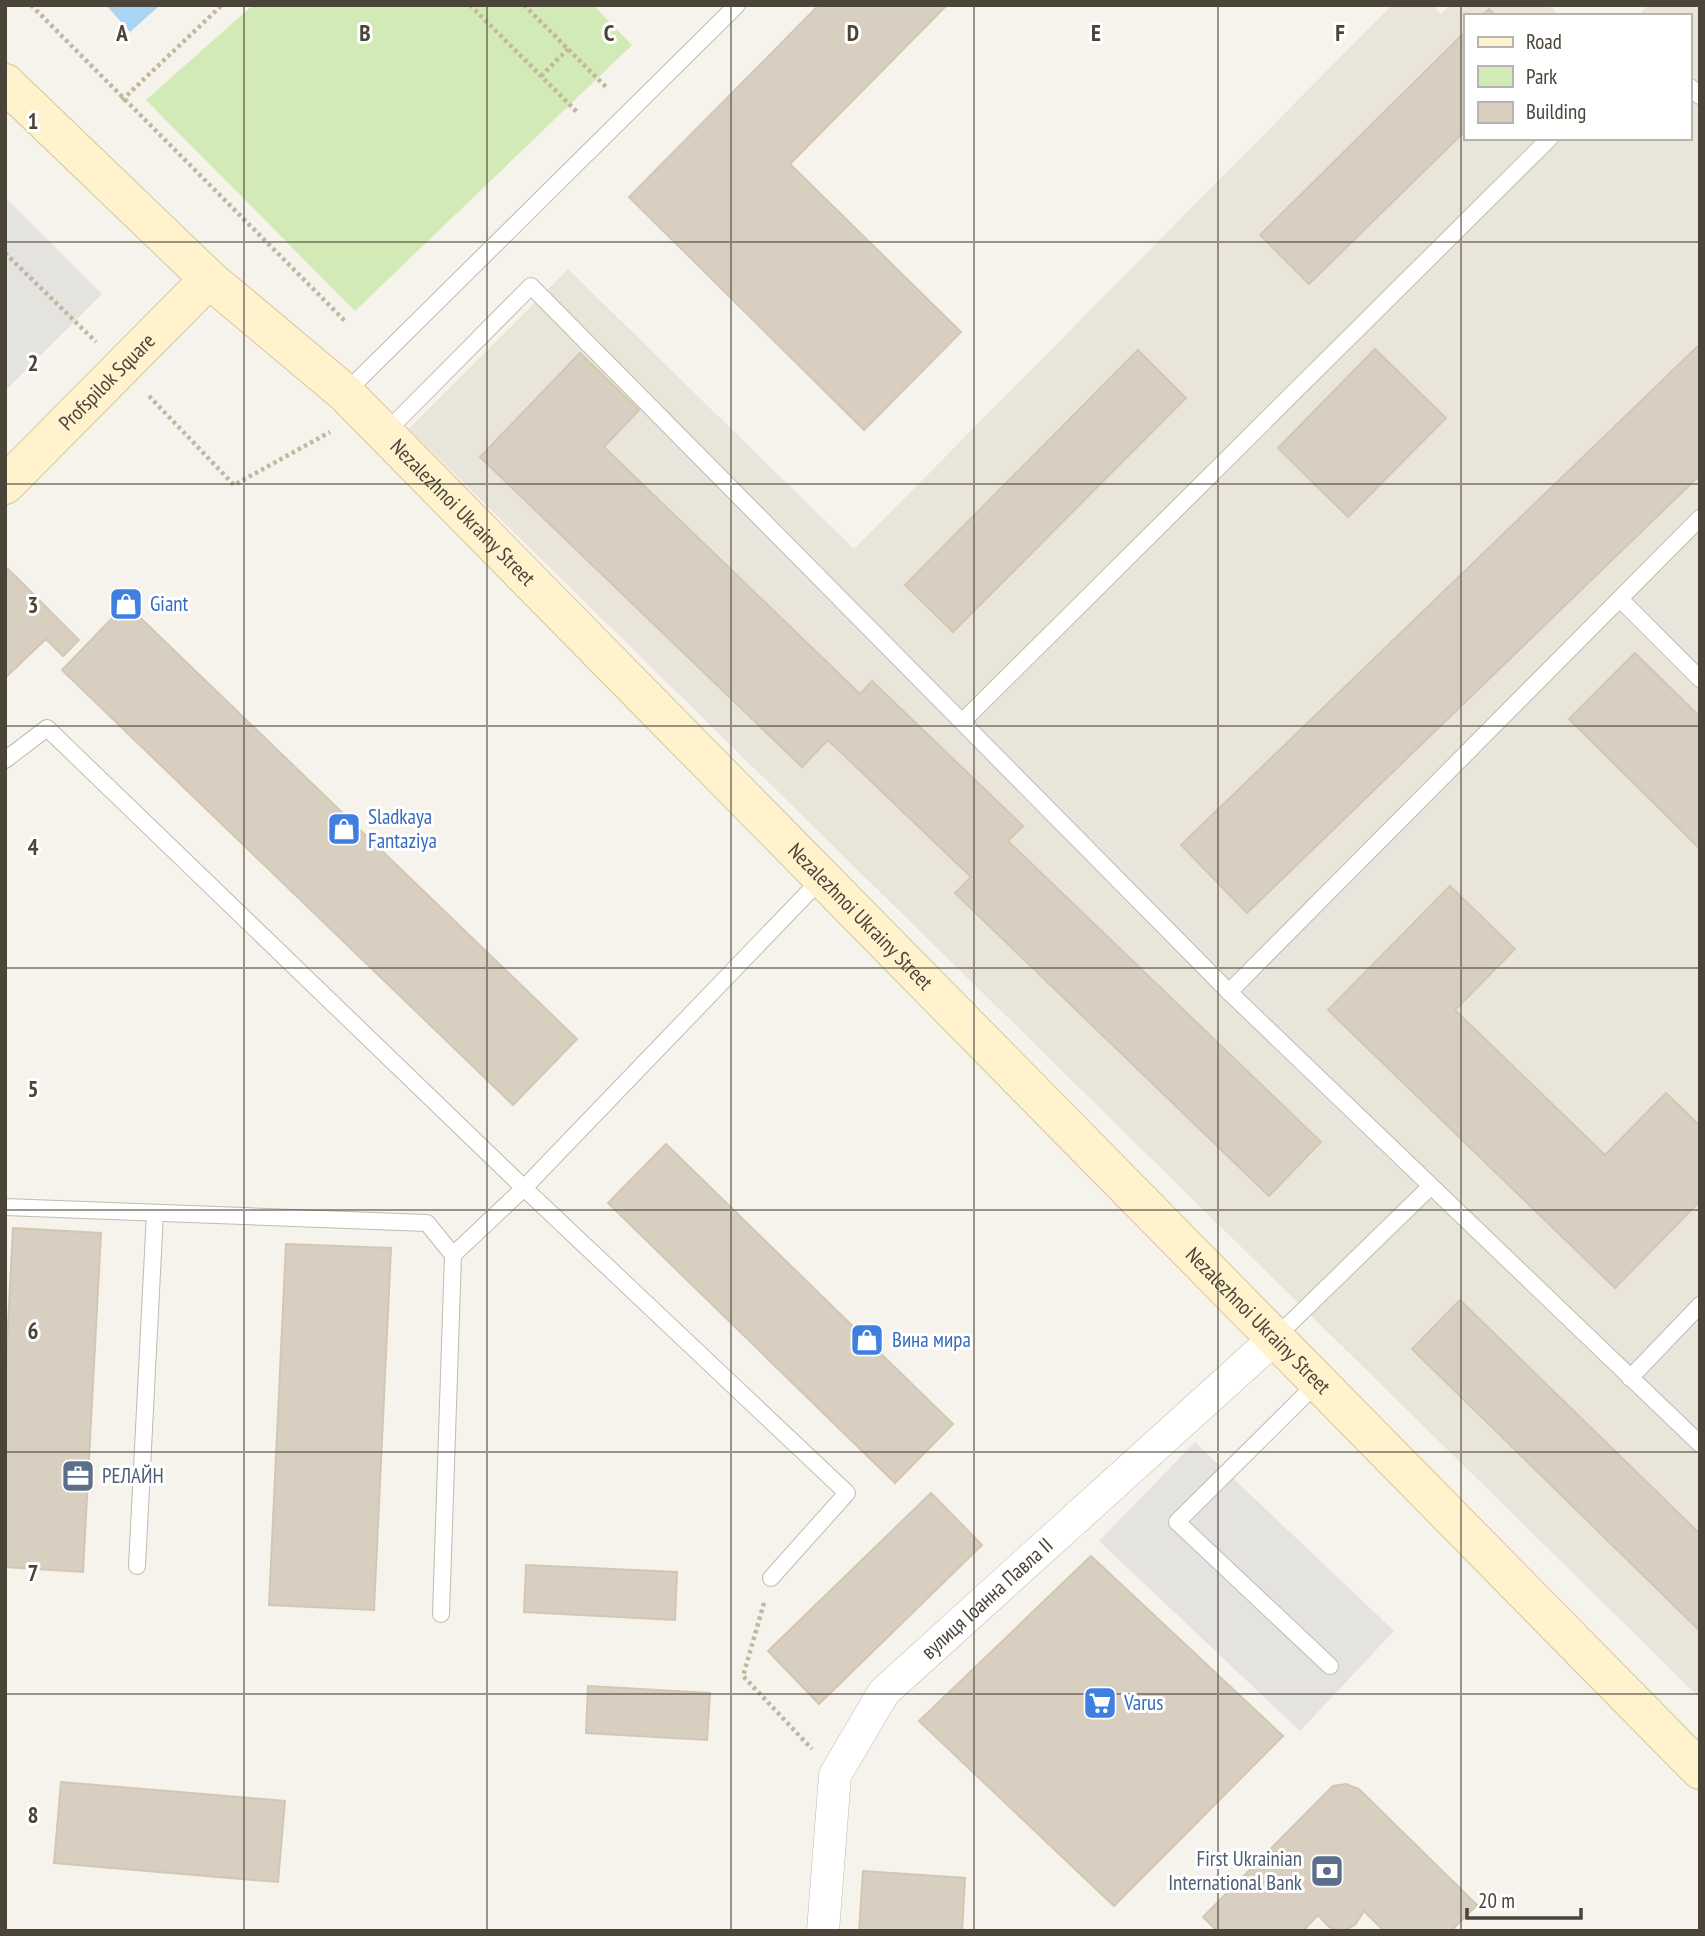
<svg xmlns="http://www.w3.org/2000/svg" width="1705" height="1936" font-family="'PT Sans Narrow',sans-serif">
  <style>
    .residential { fill: #eae5da }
    .green { fill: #d2eab5 }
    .parking { fill: #e5e3e0 }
    .water { fill: #a9d4f2 }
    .building { fill: #d8cfc1; stroke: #d3c7b4; stroke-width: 2 }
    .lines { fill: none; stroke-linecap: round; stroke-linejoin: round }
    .lane-casing { stroke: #c2bbae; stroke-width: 18 }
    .street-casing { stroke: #c2bbae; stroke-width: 33 }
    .secondary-casing { stroke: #d6c79b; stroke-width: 40 }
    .path { stroke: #c4b79f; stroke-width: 4.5; stroke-dasharray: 3.5 3.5; stroke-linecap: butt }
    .lane { stroke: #fff; stroke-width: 16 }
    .street { stroke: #fff; stroke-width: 32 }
    .secondary { stroke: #fff3cd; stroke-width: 38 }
    .grid { fill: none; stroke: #4b4439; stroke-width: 2; stroke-opacity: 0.55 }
    .labels { text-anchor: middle; stroke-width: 6; stroke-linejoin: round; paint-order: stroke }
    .street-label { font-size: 21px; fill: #4b4439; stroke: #fff }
    .shop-label { font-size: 21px; fill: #366cbe; stroke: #fff; text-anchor: start }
    .service-label { font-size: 21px; fill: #4e5e75; stroke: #fff; text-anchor: start }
    .grid-label { font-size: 23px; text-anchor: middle; font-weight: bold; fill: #4b4439; stroke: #fff; stroke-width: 6; stroke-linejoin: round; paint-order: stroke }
  </style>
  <rect width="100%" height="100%" fill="#f6f3ec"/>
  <polygon class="residential" points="1392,5 1433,5 1441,14 1450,5 1549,5 1560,16 1465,16 1465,138 1689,138 1689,16 1638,16 1648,5 1700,5 1700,1698 409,429 568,269 854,549"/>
  <polygon class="green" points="253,5 593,5 632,45 355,311 146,100"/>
  <g class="parking">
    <polygon points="5,197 102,294 5,391"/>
    <polygon points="1195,1442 1394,1631 1300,1731 1099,1541"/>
  </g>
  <polygon class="water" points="106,5 160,5 130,32"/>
  <g class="building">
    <polygon points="819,5 947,5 790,164 961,332 864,430 629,197"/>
    <polygon points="1489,9 1496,16 1482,16"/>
    <polygon points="1465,32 1465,131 1309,284 1260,235"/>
    <polygon points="1700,344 1700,475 1247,913 1181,845"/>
    <polygon points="1375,349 1446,418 1348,517 1278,448"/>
    <polygon points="1138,350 1186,398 953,632 905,585"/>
    <polygon points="580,353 639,410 604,447 860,694 872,681 1023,826 1008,841 1321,1142 1269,1196 955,893 971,877 828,740 802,767 480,457"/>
    <polygon points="8,569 79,640 63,656 46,639 5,678 5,572"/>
    <polygon points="126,604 577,1039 513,1105 62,670"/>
    <polygon points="1635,653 1700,717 1700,849 1569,719"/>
    <polygon points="1450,886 1515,949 1455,1010 1605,1155 1666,1093 1700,1126 1700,1201 1615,1288 1328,1010"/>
    <polygon points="666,1144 953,1424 895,1483 608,1203"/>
    <polygon points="13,1228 101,1233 83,1572 5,1567 5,1382"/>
    <polygon points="286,1244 391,1248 374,1610 269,1605"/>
    <polygon points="1460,1300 1700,1534 1700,1631 1412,1349"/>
    <polygon points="931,1493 982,1545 819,1704 768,1651"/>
    <polygon points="1091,1556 1283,1736 1114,1906 919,1721"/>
    <polygon points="526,1565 677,1572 675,1620 524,1612"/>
    <polygon points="588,1686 710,1693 707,1740 586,1733"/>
    <polygon points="61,1782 285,1801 278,1882 54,1863"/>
    <polygon points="1346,1784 1359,1789 1477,1905 1451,1931 1384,1931 1364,1911 1355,1925 1343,1931 1329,1927 1318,1915 1303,1931 1217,1931 1203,1917 1333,1786"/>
    <polygon points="863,1871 965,1878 962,1931 859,1931"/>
  </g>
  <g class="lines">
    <defs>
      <g id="lane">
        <polyline points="1689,86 1700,96"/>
        <polyline points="345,393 737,5"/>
        <polyline points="385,433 531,286 1229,992 1700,1444"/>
        <polyline points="1620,599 1700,679"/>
        <polyline points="963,721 1550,138"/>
        <polyline points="5,760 47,728 524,1188 823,877"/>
        <polyline points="1229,992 1700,518"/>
        <polyline points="5,1207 427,1223 453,1255"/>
        <polyline points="1276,1337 1430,1187"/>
        <polyline points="1630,1378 1700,1305"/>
        <polyline points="1319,1381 1177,1522 1330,1666"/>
        <polyline points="137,1566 155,1213"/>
        <polyline points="441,1614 453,1255 524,1188 847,1493 771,1578"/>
      </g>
      <g id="street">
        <path id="s1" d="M 823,1931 L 835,1775 L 884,1692 L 1276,1337"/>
      </g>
      <g id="secondary">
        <path id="s2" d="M 5,83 L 209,279 L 345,393 L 1700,1770"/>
        <path id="s3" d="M 5,485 L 209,279"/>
      </g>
    </defs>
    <use href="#lane" class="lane-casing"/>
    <use href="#street" class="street-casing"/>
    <use href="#secondary" class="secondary-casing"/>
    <g class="path">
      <polyline points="31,5 346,322"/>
      <polyline points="470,5 578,113"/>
      <polyline points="524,5 607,88"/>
      <polyline points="541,76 568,49"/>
      <polyline points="122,100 222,5"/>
      <polyline points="5,253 96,342"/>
      <polyline points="149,396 234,485 330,432"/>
      <polyline points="764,1603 743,1676 812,1749"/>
    </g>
    <use href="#lane" class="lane"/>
    <use href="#street" class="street"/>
    <use href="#secondary" class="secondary"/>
  </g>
  <path class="grid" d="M 244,5 L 244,1931M 487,5 L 487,1931M 731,5 L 731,1931M 974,5 L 974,1931M 1218,5 L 1218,1931M 1461,5 L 1461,1931M 5,242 L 1700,242M 5,484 L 1700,484M 5,726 L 1700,726M 5,968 L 1700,968M 5,1210 L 1700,1210M 5,1452 L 1700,1452M 5,1694 L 1700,1694"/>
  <defs>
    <symbol id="shop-square" viewBox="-11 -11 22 22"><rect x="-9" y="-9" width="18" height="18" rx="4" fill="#3f7fe0" stroke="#fff"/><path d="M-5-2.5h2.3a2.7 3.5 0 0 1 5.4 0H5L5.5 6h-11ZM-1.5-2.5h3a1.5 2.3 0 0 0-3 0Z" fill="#fff"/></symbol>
    <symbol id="office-square" viewBox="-11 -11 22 22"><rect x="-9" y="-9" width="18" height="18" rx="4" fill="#5c6f8a" stroke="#fff"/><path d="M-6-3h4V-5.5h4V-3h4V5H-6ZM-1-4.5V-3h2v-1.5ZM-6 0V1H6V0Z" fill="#fff"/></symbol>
    <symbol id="supermarket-square" viewBox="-11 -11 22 22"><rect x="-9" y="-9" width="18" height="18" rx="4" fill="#3f7fe0" stroke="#fff"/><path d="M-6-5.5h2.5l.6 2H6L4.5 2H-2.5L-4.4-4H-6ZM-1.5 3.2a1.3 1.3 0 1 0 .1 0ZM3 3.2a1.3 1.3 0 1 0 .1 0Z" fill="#fff"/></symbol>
    <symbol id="bank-square" viewBox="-11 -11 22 22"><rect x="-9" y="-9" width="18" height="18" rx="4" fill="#5c6f8a" stroke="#fff"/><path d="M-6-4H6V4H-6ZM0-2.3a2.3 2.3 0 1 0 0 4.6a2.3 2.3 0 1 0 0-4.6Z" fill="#fff"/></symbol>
  </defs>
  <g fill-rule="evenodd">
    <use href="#shop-square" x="107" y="585" width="38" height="38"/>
    <use href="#shop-square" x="325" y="810" width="38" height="38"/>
    <use href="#shop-square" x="848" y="1321" width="38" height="38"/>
    <use href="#office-square" x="59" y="1457" width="38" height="38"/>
    <use href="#supermarket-square" x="1081" y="1684" width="38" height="38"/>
    <use href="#bank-square" x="1308" y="1852" width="38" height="38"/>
  </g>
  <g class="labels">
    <g class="street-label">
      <text dy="7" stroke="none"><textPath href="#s3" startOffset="145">Profspilok Square</textPath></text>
      <text dy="7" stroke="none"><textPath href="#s2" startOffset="628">Nezalezhnoi Ukrainy Street</textPath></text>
      <text dy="7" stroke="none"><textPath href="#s2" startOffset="1195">Nezalezhnoi Ukrainy Street</textPath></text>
      <text dy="7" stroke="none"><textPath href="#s2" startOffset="1762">Nezalezhnoi Ukrainy Street</textPath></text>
      <text dy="7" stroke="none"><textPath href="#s1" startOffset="392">вулиця Іоанна Павла ІІ</textPath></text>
    </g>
    <g class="shop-label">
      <text x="150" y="611">Giant</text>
      <text x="368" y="824">Sladkaya<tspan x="368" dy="24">Fantaziya</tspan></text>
      <text x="892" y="1347">Вина мира</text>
      <text x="1124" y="1710">Varus</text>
    </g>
    <g class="service-label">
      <text x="102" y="1483">РЕЛАЙН</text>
      <text x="1302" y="1866" text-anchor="end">First Ukrainian<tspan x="1302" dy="24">International Bank</tspan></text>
    </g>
  </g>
  <g class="grid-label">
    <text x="122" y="41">A</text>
    <text x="365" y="41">B</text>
    <text x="609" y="41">C</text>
    <text x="853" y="41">D</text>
    <text x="1096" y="41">E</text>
    <text x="1340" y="41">F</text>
    <text x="33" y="129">1</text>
    <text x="33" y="371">2</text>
    <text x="33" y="613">3</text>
    <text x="33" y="855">4</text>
    <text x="33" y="1097">5</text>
    <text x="33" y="1339">6</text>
    <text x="33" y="1581">7</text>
    <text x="33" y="1823">8</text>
  </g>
  <rect width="1705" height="1936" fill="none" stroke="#4b4439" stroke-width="14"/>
  <rect x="1464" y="14" width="228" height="126" fill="#ffffff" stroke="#b7b4b0" stroke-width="2"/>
  <rect x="1478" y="37" width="35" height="10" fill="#fff3cd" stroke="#b7b4b0" stroke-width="2"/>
  <text x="1526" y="49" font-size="21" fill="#4b4439">Road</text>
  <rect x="1478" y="66" width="35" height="21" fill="#d2eab5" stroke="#b7b4b0" stroke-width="2"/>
  <text x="1526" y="84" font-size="21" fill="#4b4439">Park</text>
  <rect x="1478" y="102" width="35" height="21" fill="#d8cfc1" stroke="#b7b4b0" stroke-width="2"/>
  <text x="1526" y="119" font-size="21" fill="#4b4439">Building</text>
  <path d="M1467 1908v10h114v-10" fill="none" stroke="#4b4439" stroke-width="3.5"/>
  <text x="1478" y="1908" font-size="21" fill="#4b4439" stroke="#ffffff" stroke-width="5" paint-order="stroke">20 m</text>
</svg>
